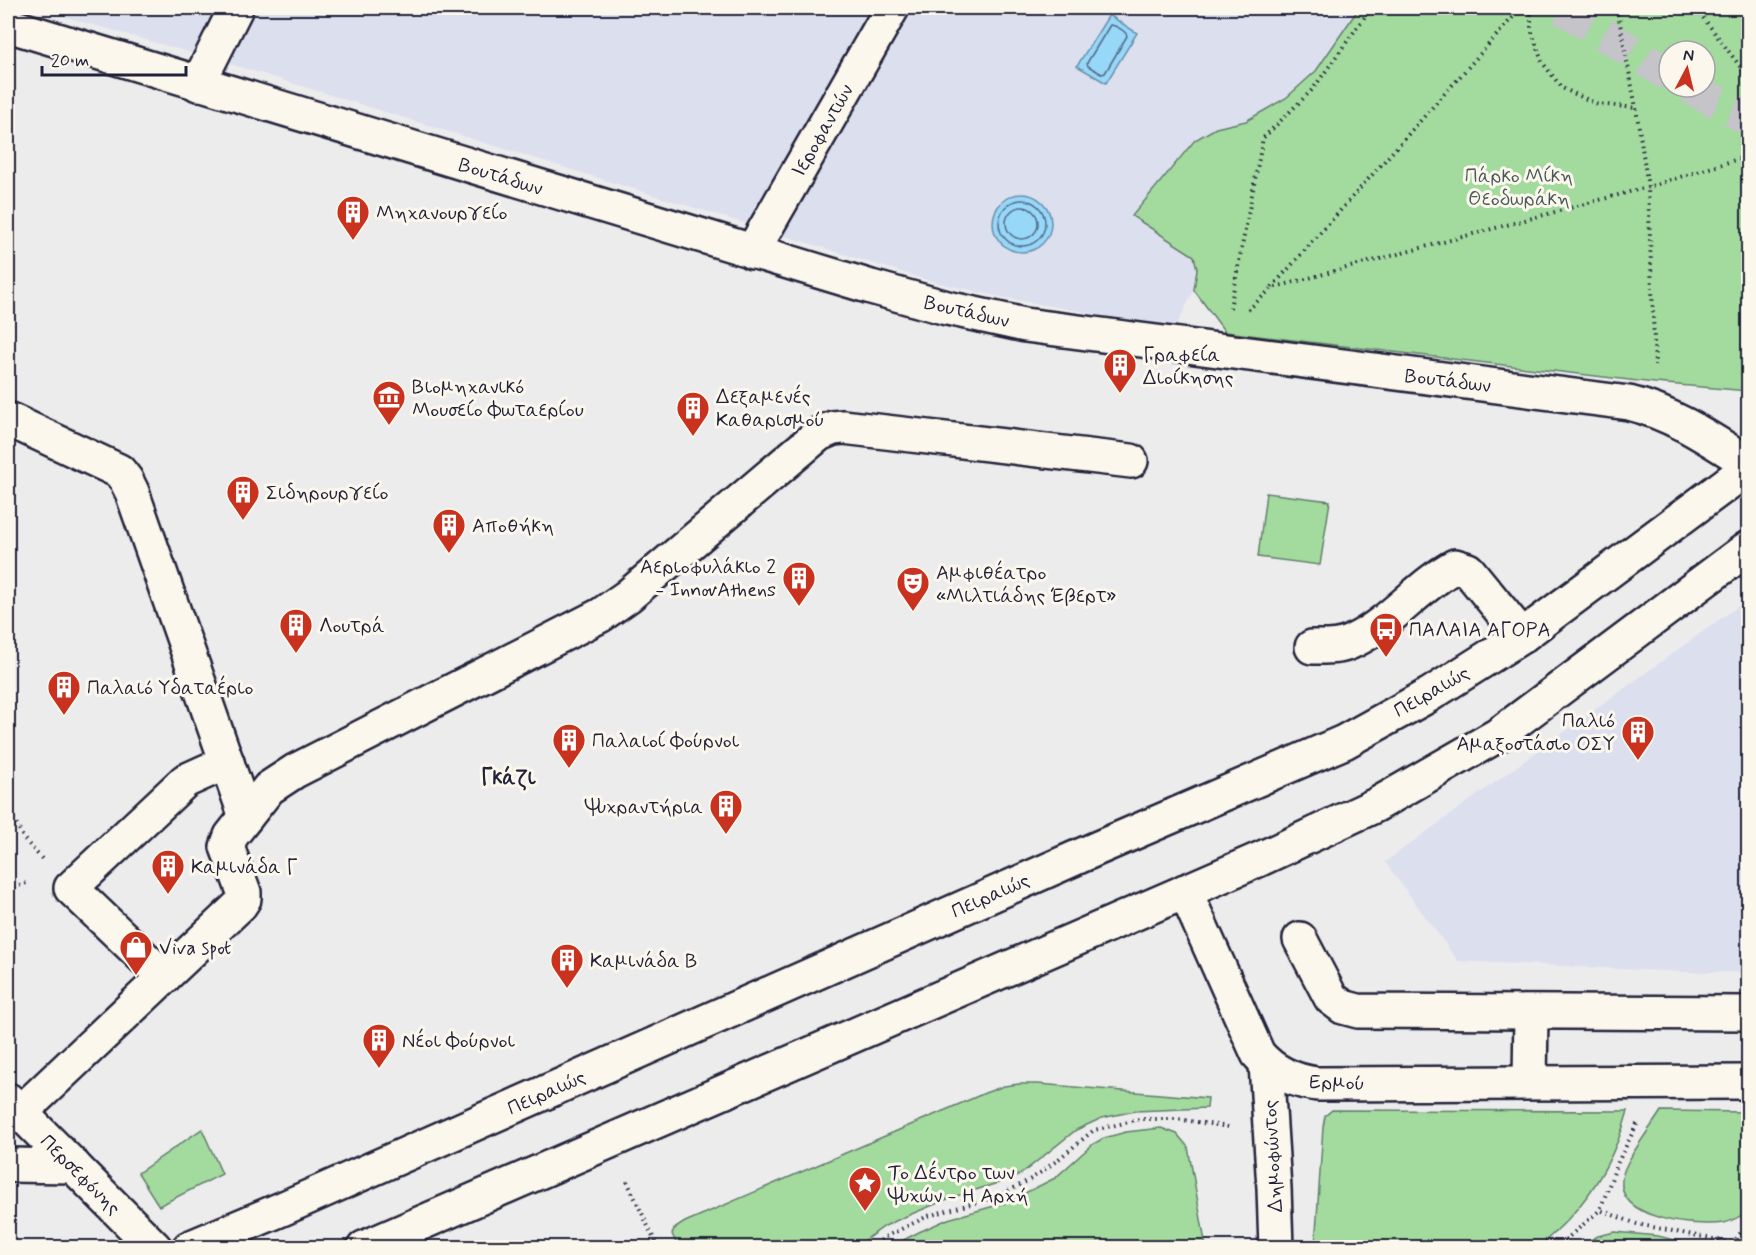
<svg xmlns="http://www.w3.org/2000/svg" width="1756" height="1255" font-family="Mynerve,sans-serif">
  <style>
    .built { fill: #dbdfee }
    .green { fill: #a3da9e; stroke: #627e6c; stroke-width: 1.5; fill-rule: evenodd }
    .water { fill: #97d7f8; stroke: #688fac; stroke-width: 1.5 }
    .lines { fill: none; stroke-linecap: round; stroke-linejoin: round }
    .shore { stroke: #516a87; stroke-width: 1.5 }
    .minor-tunnel { stroke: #c4c4c9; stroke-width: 33; stroke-dasharray: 33 16; stroke-linecap: butt }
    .minor-casing { stroke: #22223b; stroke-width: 38 }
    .major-casing { stroke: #22223b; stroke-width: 38 }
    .path { stroke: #22223b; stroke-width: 4; stroke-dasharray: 1.5 4.5; stroke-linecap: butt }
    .minor { stroke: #fbf7ec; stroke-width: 33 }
    .major { stroke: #fbf7ec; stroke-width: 33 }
    .labels { text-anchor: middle; stroke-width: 6; stroke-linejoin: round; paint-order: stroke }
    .street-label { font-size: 20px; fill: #22223b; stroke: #fbf7ec }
    .park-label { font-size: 20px; fill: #495959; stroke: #fbf7ec }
    .poi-label { font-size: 20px; fill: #22223b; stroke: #fbf7ec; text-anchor: start }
    .neighbourhood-label { font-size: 21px; font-weight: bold; fill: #22223b; stroke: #fbf7ec }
  </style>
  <rect width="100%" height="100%" fill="#ececed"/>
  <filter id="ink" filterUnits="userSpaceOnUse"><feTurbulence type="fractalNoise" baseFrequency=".0167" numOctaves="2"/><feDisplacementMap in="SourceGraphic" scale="12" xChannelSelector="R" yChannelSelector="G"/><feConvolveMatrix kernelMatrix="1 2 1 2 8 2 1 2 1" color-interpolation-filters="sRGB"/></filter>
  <g filter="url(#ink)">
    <g class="built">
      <polygon points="35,8 1359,8 1316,71 1286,98 1246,121 1216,128 1132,216 1194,256 1197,269 1194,290 1175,328 1001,297 927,280 244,68"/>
      <polygon points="1748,599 1748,972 1685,972 1458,961 1385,862"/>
    </g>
    <g class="green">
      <path d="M 1359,8 L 1748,8 L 1748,391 L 1655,383 L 1225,332 L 1194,290 L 1197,269 L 1194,256 L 1132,216 L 1195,140 L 1216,128 L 1246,121 L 1286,98 L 1316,71 ZM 1669,51 L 1705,51 L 1705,87 L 1669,87 Z"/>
      <polygon points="1266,493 1330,501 1320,565 1258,557"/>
      <polygon points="1019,1084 1038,1084 1208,1098 1207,1108 1135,1111 1102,1118 1076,1130 1021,1174 1001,1182 950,1198 902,1218 885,1226 855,1247 678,1247 672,1234 674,1229 685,1222 985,1093 1004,1086"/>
      <path d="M 1332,1110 L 1628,1111 C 1617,1150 1597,1188 1569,1218 C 1560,1228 1549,1237 1539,1247 L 1315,1247 L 1323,1127 L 1325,1116 Z"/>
      <path d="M 1661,1111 L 1748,1112 L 1748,1211 C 1741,1216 1732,1221 1724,1223 C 1695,1227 1617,1220 1622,1179 C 1623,1163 1652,1126 1661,1111 Z"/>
      <polygon points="1161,1128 1177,1134 1188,1147 1206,1247 890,1247 919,1232 948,1219 1005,1203 1055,1178 1093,1144 1104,1138 1126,1132"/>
      <polygon points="202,1129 222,1174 159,1206 138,1173"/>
      <polygon points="1615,1232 1658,1236 1703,1247 1578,1247 1598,1236"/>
    </g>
    <g class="water">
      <polygon points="1109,15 1137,33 1106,83 1077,66"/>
      <circle cx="1022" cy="223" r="29"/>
    </g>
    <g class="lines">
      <g class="shore">
        <path d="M 1110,25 C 1115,25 1126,31 1127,36 L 1105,73 L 1102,74 L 1088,66 L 1087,63 Z"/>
        <circle cx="1022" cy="223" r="23"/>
        <circle cx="1022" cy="223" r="16"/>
      </g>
      <g class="minor-tunnel">
        <polyline points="1562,8 1669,75"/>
        <polyline points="1689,87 1748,119"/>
      </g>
      <defs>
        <g id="minor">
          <path d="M 8,25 L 871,287 L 947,308 L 1025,325 L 1629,403 C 1674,414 1710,439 1748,463"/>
          <polyline points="198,84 236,8"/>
          <polyline points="752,252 892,8"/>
          <polyline points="8,419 119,471 126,480 132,492 246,817"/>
          <path d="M 1312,647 C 1326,647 1340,648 1353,641 C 1391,623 1418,586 1455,566 L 1468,570 L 1522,636"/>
          <path d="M 1185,891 L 1258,1054 C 1273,1072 1293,1081 1317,1084 L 1748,1082"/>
          <polyline points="1300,939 1331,998 1343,1007 1358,1011 1748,1013"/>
          <polyline points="164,977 71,888 185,781 227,762"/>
          <polyline points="1266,1064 1274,1188 1276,1248"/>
          <polyline points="1530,1082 1531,1013"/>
          <polyline points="8,1100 155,1248"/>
          <polyline points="20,1113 240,905 244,899 244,892 227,847 231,836 269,788 295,771 601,615 628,596 819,434 833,428 843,427 1131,461"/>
          <polyline points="8,1165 74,1166"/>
        </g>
        <g id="major">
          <polyline points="189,1248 284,1208 1098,848 1344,742 1429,695 1522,636 1748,468"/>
          <polyline points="364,1248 1260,859 1376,805 1498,735 1748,548"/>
        </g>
      </defs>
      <use href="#minor" class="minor-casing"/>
      <use href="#major" class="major-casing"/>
      <g class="path">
        <polyline points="1531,8 1531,29 1542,62 1562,88 1597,104 1636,108"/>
        <polyline points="1617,8 1636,108 1648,187 1655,366"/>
        <polyline points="1696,8 1748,77"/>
        <polyline points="1272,287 1521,8"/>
        <polyline points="1230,308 1263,138 1313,89 1371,8"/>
        <polyline points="1248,310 1272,288 1648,187 1748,156"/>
        <polyline points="8,808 24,839 42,859"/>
        <polyline points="8,890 29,882"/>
        <polyline points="1637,1124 1617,1164 1600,1210 1637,1224 1733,1243"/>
        <polyline points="627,1181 658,1248"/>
        <polyline points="871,1248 885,1237 928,1216 999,1196 1031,1179 1055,1162 1094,1130 1142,1119 1177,1119 1229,1127"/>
        <polyline points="1556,1248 1600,1210"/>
        <polyline points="1738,1248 1733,1243 1748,1223"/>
      </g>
      <use href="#minor" class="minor"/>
      <use href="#major" class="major"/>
    </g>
  </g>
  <defs>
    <symbol id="building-pin" viewBox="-11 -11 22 30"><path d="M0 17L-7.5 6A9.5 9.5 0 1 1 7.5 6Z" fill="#c8321e" stroke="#fbf7ec"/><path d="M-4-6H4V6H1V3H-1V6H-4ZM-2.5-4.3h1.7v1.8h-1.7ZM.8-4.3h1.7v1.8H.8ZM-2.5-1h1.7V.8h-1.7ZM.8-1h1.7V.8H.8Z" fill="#fff"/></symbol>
    <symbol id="museum-pin" viewBox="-11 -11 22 30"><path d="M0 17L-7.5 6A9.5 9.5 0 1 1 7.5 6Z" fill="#c8321e" stroke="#fbf7ec"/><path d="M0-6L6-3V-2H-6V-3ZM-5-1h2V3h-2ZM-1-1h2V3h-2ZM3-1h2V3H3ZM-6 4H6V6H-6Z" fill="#fff"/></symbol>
    <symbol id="theatre-pin" viewBox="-11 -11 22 30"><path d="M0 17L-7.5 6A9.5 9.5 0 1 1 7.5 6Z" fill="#c8321e" stroke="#fbf7ec"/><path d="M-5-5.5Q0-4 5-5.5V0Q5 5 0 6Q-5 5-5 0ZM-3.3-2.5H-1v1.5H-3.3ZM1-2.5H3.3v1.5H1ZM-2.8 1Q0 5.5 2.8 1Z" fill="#fff"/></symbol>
    <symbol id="bus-pin" viewBox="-11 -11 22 30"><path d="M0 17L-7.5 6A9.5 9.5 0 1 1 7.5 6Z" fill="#c8321e" stroke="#fbf7ec"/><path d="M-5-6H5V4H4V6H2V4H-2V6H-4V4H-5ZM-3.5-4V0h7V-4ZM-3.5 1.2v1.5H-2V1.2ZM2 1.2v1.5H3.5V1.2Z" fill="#fff"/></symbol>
    <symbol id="shop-pin" viewBox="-11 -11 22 30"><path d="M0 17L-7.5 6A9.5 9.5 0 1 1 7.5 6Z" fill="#c8321e" stroke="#fbf7ec"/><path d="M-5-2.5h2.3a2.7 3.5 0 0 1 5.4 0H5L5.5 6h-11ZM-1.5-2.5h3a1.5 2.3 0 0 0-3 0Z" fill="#fff"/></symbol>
    <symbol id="sight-pin" viewBox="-11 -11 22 30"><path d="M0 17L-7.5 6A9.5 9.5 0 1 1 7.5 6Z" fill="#c8321e" stroke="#fbf7ec"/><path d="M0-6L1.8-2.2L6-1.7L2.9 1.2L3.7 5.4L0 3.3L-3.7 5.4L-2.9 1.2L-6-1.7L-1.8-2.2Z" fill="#fff"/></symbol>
  </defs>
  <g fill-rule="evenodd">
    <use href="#building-pin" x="334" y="193" width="38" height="52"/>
    <use href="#building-pin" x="1101" y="346" width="38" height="52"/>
    <use href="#museum-pin" x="370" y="378" width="38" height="52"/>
    <use href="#building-pin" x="674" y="389" width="38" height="52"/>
    <use href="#building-pin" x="224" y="473" width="38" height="52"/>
    <use href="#building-pin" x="430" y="506" width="38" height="52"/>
    <use href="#building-pin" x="780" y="559" width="38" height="52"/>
    <use href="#theatre-pin" x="894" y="564" width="38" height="52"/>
    <use href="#building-pin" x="277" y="606" width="38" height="52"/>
    <use href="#bus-pin" x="1367" y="610" width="38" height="52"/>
    <use href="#building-pin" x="45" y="668" width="38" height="52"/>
    <use href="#building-pin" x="1619" y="713" width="38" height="52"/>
    <use href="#building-pin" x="550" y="721" width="38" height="52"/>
    <use href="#building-pin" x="707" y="787" width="38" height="52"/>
    <use href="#building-pin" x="149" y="847" width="38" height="52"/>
    <use href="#shop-pin" x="117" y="928" width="38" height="52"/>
    <use href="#building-pin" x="548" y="941" width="38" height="52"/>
    <use href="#building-pin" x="360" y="1021" width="38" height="52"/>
    <use href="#sight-pin" x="846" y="1164" width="38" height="52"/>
  </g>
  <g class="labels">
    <g class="street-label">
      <text transform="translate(822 130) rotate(-60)" y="7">Ιεροφαντών</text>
      <text transform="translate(501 176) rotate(17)" y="7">Βουτάδων</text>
      <text transform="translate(967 311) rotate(13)" y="7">Βουτάδων</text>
      <text transform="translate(1448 380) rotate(7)" y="7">Βουτάδων</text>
      <text transform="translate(1431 691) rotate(-30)" y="7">Πειραιώς</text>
      <text transform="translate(990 895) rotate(-24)" y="7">Πειραιώς</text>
      <text transform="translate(1337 1082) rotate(2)" y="7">Ερμού</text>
      <text transform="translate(546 1092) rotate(-24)" y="7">Πειραιώς</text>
      <text transform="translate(1272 1156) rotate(-93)" y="7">Δημοφώντος</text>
      <text transform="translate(81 1174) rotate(45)" y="7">Περσεφόνης</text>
    </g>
    <g class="park-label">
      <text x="1519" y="182">Πάρκο Μίκη<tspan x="1519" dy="23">Θεοδωράκη</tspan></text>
    </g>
    <g class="poi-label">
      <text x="376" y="219">Μηχανουργείο</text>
      <text x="1143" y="361">Γραφεία<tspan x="1143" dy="23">Διοίκησης</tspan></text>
      <text x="412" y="393">Βιομηχανικό<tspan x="412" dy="23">Μουσείο Φωταερίου</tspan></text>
      <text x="716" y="403">Δεξαμενές<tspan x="716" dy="23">Καθαρισμού</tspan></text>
      <text x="266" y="499">Σιδηρουργείο</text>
      <text x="472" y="532">Αποθήκη</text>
      <text x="776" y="573" text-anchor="end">Αεριοφυλάκιο 2<tspan x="776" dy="23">- InnovAthens</tspan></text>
      <text x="936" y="579">Αμφιθέατρο<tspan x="936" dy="23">«Μιλτιάδης Έβερτ»</tspan></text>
      <text x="319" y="632">Λουτρά</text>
      <text x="1409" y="636">ΠΑΛΑΙΑ ΑΓΟΡΑ</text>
      <text x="87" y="694">Παλαιό Υδαταέριο</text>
      <text x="1615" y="727" text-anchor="end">Παλιό<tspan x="1615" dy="23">Αμαξοστάσιο ΟΣΥ</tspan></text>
      <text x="592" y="747">Παλαιοί Φούρνοι</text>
      <text x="703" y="813" text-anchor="end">Ψυχραντήρια</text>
      <text x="191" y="873">Καμινάδα Γ</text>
      <text x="159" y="954">Viva spot</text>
      <text x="590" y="967">Καμινάδα Β</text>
      <text x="402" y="1047">Νέοι Φούρνοι</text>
      <text x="888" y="1179">Το Δέντρο των<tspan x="888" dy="23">Ψυχών - Η Αρχή</tspan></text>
    </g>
    <g class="neighbourhood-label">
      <text x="508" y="784">Γκάζι</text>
    </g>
  </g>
  <rect width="1756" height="1255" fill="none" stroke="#fbf7ec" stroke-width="30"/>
  <rect x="15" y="15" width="1726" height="1225" fill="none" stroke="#22223b" stroke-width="2" filter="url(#ink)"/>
  <g transform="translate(1687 69) rotate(7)"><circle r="28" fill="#fbf7ec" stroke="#a4a2a5" stroke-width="1.5"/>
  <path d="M0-4.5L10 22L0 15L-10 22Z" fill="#c8321e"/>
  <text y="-9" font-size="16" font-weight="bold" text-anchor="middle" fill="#22223b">N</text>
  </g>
  <path d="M42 66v9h144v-9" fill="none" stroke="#22223b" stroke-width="3"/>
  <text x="51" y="66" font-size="18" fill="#22223b" stroke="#fbf7ec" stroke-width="4.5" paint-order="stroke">20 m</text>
</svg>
